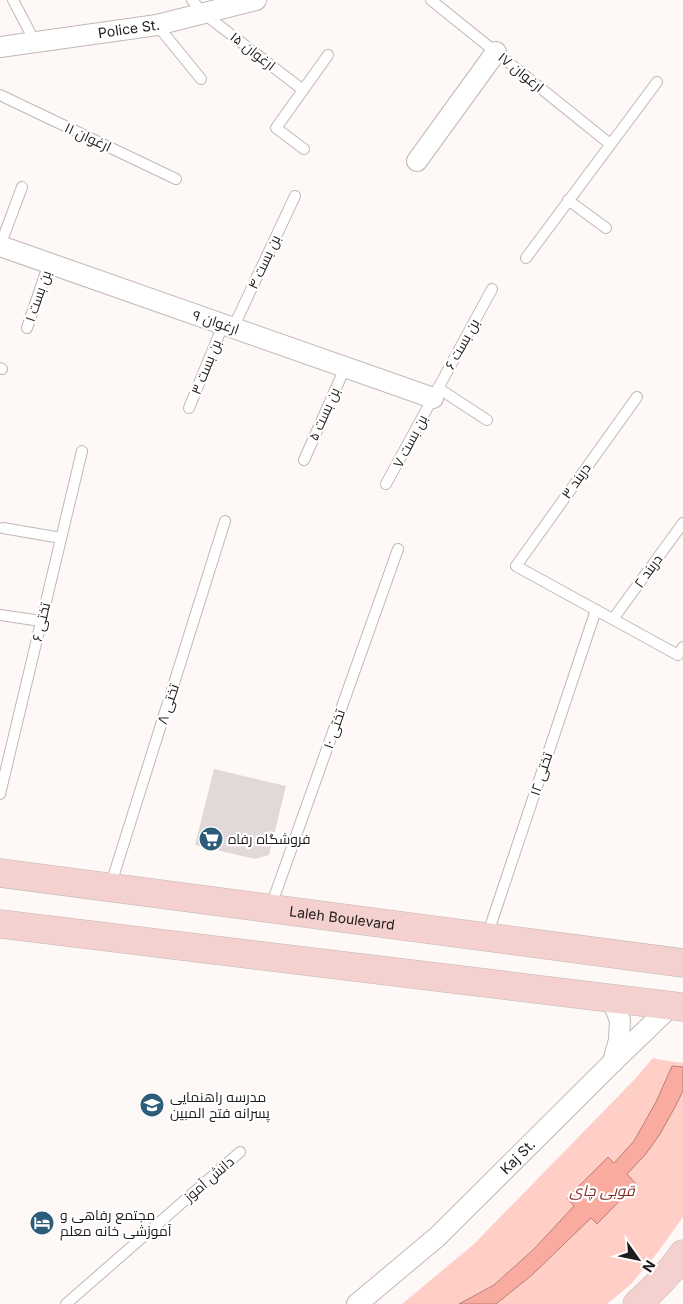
<svg xmlns="http://www.w3.org/2000/svg" width="683" height="1304" font-family="Inter,Cairo,sans-serif">
  <style>
    .green { fill: #fecec7 }
    .water { fill: #f9aba0; stroke: #b78078 }
    .building { fill: #e2d8d7 }
    .lines { fill: none; stroke-linecap: round; stroke-linejoin: round }
    .lane-casing { stroke: #c1b8b6; stroke-width: 12 }
    .street-casing { stroke: #c1b8b6; stroke-width: 22 }
    .secondary-casing { stroke: #c1b8b6; stroke-width: 29 }
    .lane { stroke: #fff; stroke-width: 10 }
    .street { stroke: #fff; stroke-width: 20 }
    .secondary { stroke: #f4d1ce; stroke-width: 28 }
    .labels { text-anchor: middle; stroke-width: 4.5; stroke-linejoin: round; paint-order: stroke }
    .street-label { font-size: 14px; fill: #1e1b1a; stroke: #fff }
    .poi-label { font-size: 14px; fill: #1e1b1a; stroke: #fff; text-anchor: start }
    .water-label { font-size: 15px; font-style: italic; fill: #812821; stroke: #fff }
  </style>
  <rect width="100%" height="100%" fill="#fef8f7"/>
  <polygon class="green" points="653,1058 662,1060 683,1063 683,1217 658,1252 631,1284 607,1304 402,1304 474,1244 634,1080"/>
  <polygon class="water" points="672,1066 683,1067 683,1091 675,1107 660,1134 645,1155 627,1174 636,1184 597,1224 591,1218 532,1275 496,1304 459,1304 494,1285 534,1249 574,1206 567,1198 608,1157 614,1163 634,1141 656,1102"/>
  <polygon class="building" points="214,769 286,786 269,855 255,859 195,845"/>
  <g class="lines">
    <defs>
      <g id="lane">
        <polyline points="13,0 35,42"/>
        <polyline points="192,0 203,13 303,90"/>
        <polyline points="431,0 610,144"/>
        <polyline points="157,25 201,79"/>
        <polyline points="0,95 176,179"/>
        <polyline points="304,149 276,128 328,55"/>
        <polyline points="568,200 606,228"/>
        <polyline points="0,246 22,187"/>
        <polyline points="526,258 657,82"/>
        <polyline points="27,328 49,263"/>
        <polyline points="233,328 295,196"/>
        <polyline points="0,368 2,369"/>
        <polyline points="438,388 487,420"/>
        <polyline points="637,397 516,566 678,655 683,647"/>
        <polyline points="189,408 223,325"/>
        <polyline points="304,460 345,368"/>
        <polyline points="386,484 492,289"/>
        <polyline points="3,528 61,538"/>
        <polyline points="0,615 41,621"/>
        <polyline points="613,619 683,523"/>
        <polyline points="0,794 82,451"/>
        <polyline points="110,887 225,521"/>
        <polyline points="271,906 398,549"/>
        <polyline points="487,936 596,610"/>
        <polyline points="66,1304 240,1152"/>
      </g>
      <g id="street">
        <path id="s1" d="M 0,47 L 157,25 L 256,0"/>
        <polyline points="417,161 496,52"/>
        <polyline points="0,246 433,398"/>
        <polyline points="611,998 620,1020 619,1040 613,1062"/>
        <path id="s2" d="M 357,1304 L 437,1237 L 613,1062 L 672,1005"/>
      </g>
      <g id="secondary">
        <path id="s3" d="M 0,873 L 683,963"/>
        <polyline points="0,924 683,1007"/>
        <path d="M 637,1304 C 654,1289 670,1273 683,1254"/>
      </g>
    </defs>
    <use href="#lane" class="lane-casing"/>
    <use href="#street" class="street-casing"/>
    <use href="#secondary" class="secondary-casing"/>
    <use href="#lane" class="lane"/>
    <use href="#street" class="street"/>
    <use href="#secondary" class="secondary"/>
  </g>
  <defs>
    <symbol id="supermarket-disc" viewBox="-11 -11 22 22"><circle r="9.5" fill="#2c5c7a" stroke="#fff"/><path d="M-6-5.5h2.5l.6 2H6L4.5 2H-2.5L-4.4-4H-6ZM-1.5 3.2a1.3 1.3 0 1 0 .1 0ZM3 3.2a1.3 1.3 0 1 0 .1 0Z" fill="#fff"/></symbol>
    <symbol id="school-disc" viewBox="-11 -11 22 22"><circle r="9.5" fill="#2c5c7a" stroke="#fff"/><path d="M0-5L7-2L0 1L-7-2ZM-4 1L0 2.5L4 1V4Q0 6-4 4Z" fill="#fff"/></symbol>
    <symbol id="hotel-disc" viewBox="-11 -11 22 22"><circle r="9.5" fill="#2c5c7a" stroke="#fff"/><path d="M-6-4.5h1.5V1H6V5H4.5V3h-9V5H-6ZM-4 0a1.8 1.8 0 1 1 3.6 0ZM.5 0V-2.5h3Q6-2.5 6 0Z" fill="#fff"/></symbol>
  </defs>
  <g fill-rule="evenodd">
    <use href="#supermarket-disc" x="197" y="825" width="28" height="28"/>
    <use href="#school-disc" x="138" y="1091" width="28" height="28"/>
    <use href="#hotel-disc" x="28" y="1209" width="28" height="28"/>
  </g>
  <g class="labels">
    <g class="street-label">
      <text dy="5" stroke="none"><textPath href="#s1" startOffset="130">Police St.</textPath></text>
      <text transform="translate(253 51) rotate(38)" y="5">ارغوان ۱۵</text>
      <text transform="translate(521 72) rotate(39)" y="5">ارغوان ۱۷</text>
      <text transform="translate(88 137) rotate(25)" y="5">ارغوان ۱۱</text>
      <text transform="translate(264 262) rotate(-65)" y="5">بن بست ۴</text>
      <text transform="translate(38 296) rotate(-71)" y="5">بن بست ۱</text>
      <text transform="translate(216 322) rotate(19)" y="5">ارغوان ۹</text>
      <text transform="translate(462 344) rotate(-61)" y="5">بن بست ۶</text>
      <text transform="translate(206 367) rotate(-68)" y="5">بن بست ۳</text>
      <text transform="translate(324 414) rotate(-66)" y="5">بن بست ۵</text>
      <text transform="translate(410 441) rotate(-62)" y="5">بن بست ۷</text>
      <text transform="translate(576 481) rotate(-55)" y="5">دربند ۳</text>
      <text transform="translate(648 571) rotate(-54)" y="5">دربند ۲</text>
      <text transform="translate(41 622) rotate(-77)" y="5">تختی ۶</text>
      <text transform="translate(168 704) rotate(-72)" y="5">تختی ۸</text>
      <text transform="translate(334 729) rotate(-71)" y="5">تختی ۱۰</text>
      <text transform="translate(541 774) rotate(-72)" y="5">تختی ۱۲</text>
      <text dy="5" stroke="none"><textPath href="#s3" startOffset="345">Laleh Boulevard</textPath></text>
      <text dy="5" stroke="none"><textPath href="#s2" startOffset="218">Kaj St.</textPath></text>
      <text transform="translate(209 1179) rotate(-41)" y="5">دانش آموز</text>
    </g>
    <g class="poi-label">
      <text x="228" y="844">فروشگاه رفاه</text>
      <text x="170" y="1102">مدرسه راهنمایی<tspan x="170" dy="16">پسرانه فتح المبین</tspan></text>
      <text x="60" y="1220">مجتمع رفاهی و<tspan x="60" dy="16">آموزشی خانه معلم</tspan></text>
    </g>
    <g class="water-label">
      <text x="602" y="1196">قوبی چای</text>
    </g>
  </g>
  <g transform="translate(638 1259) rotate(123)" stroke="#ffffff" stroke-width="4" paint-order="stroke">
  <path d="M0-4L9 19L0 12L-9 19Z" fill="#1e1b1a"/>
  <text y="-8" font-size="14" font-weight="bold" text-anchor="middle" fill="#1e1b1a">N</text>
  </g>
</svg>
